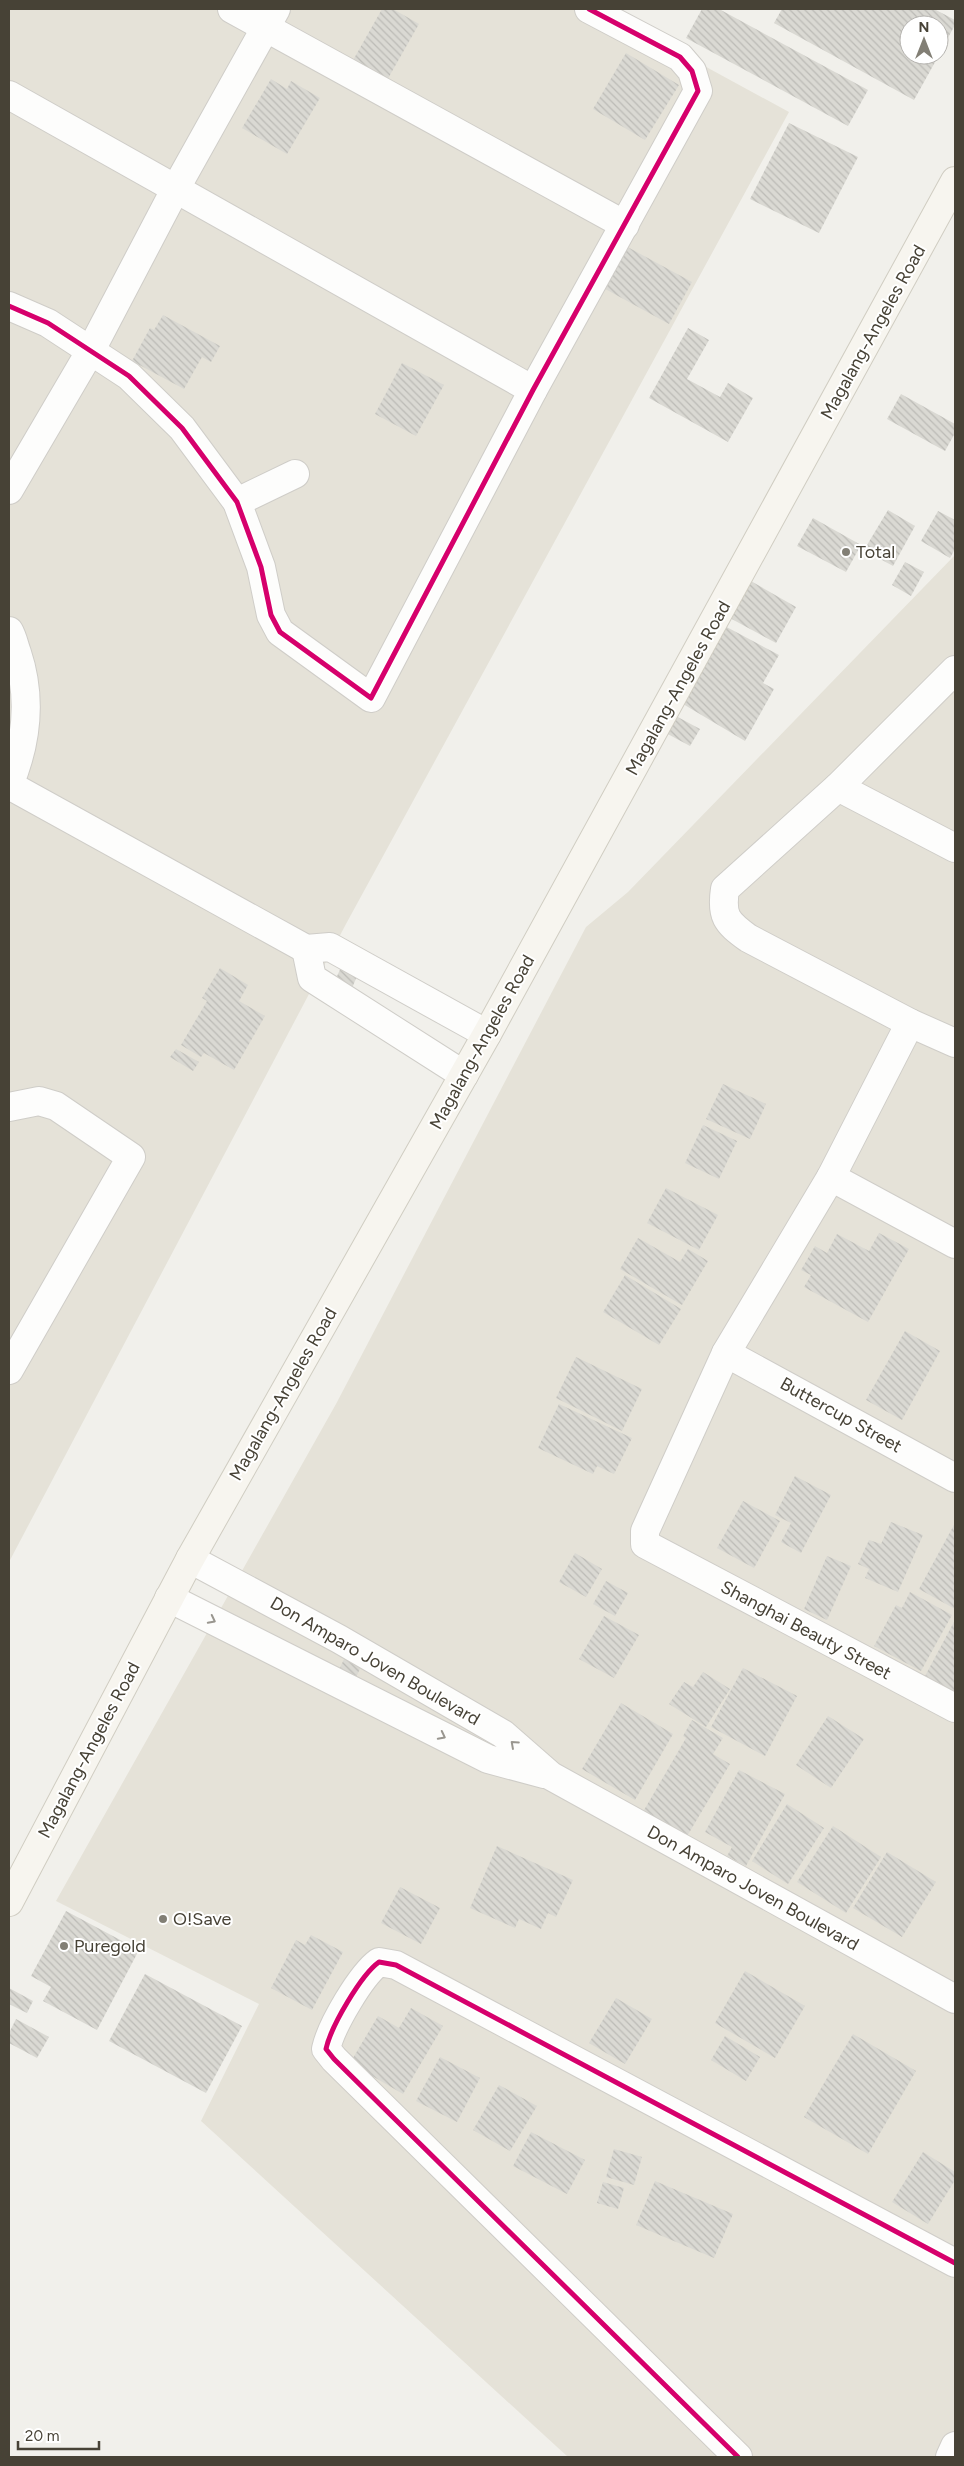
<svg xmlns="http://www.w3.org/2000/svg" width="964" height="2466" font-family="Figtree,sans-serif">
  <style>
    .residential { fill: #e5e2d8 }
    .building { fill: url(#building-back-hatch) }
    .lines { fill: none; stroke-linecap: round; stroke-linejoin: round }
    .minor-casing { stroke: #cfcdc8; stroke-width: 30 }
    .secondary-casing { stroke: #d0cdc2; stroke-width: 30 }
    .minor { stroke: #fdfdfc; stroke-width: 28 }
    .secondary { stroke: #f7f5ef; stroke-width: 28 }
    .cycleway-casing { stroke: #fff; stroke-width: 8 }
    .cycleway { stroke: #d6006c; stroke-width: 5 }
    .oneway { stroke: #99968f }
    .poi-dot { fill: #827f75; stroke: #fff; stroke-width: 2 }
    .labels { text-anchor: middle; stroke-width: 4; stroke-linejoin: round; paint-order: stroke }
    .street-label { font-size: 18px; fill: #474236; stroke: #fff }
    .poi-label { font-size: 18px; fill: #474236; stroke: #fff; text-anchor: start }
  </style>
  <defs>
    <pattern id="building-back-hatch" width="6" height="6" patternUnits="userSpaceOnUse" patternTransform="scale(1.25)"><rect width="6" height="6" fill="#dad9d3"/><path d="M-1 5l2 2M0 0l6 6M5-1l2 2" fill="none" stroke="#bcbbb6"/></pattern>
  </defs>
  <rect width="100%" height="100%" fill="#f1f0eb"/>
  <g class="residential">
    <polygon points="9,9 600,9 789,112 346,924 9,1562"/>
    <polygon points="955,555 955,2457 568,2457 201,2121 259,2004 56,1901 336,1404 586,927 628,892"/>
  </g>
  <g class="building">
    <polygon points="382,9 393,9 419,24 386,82 352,62"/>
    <polygon points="702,9 719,9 868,90 848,126 686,38"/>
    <polygon points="782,9 934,9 955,20 955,25 939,54 939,25 909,25 909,55 939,55 914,100 774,23"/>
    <polygon points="626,53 679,85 645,140 593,109"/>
    <polygon points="271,79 287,89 291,81 320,98 287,154 242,128"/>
    <polygon points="789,123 858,157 819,233 750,199"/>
    <polygon points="622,244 692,282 669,324 598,285"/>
    <polygon points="163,315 220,346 211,362 202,357 184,389 132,361 150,328 154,330"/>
    <polygon points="688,328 709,340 687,379 720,397 728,383 753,398 728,442 649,398"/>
    <polygon points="402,363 444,385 416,436 375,414"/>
    <polygon points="901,394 955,424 955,433 945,451 887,419"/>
    <polygon points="888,510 915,526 893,566 864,550"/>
    <polygon points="938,511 955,520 955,549 950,558 921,541"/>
    <polygon points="813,518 861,545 846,572 797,546"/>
    <polygon points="905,562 924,572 911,596 892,585"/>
    <polygon points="749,580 796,607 776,643 728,617"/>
    <polygon points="721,624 779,655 763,683 774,689 745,741 678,701"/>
    <polygon points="674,715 700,729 690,746 664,732"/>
    <polygon points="341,967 358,974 352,988 335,981"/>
    <polygon points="220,968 248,985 239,1001 265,1016 234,1070 204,1053 201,1057 181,1045 207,1001 202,998"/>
    <polygon points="176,1049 199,1062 193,1071 170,1057"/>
    <polygon points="723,1084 766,1104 750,1139 706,1119"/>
    <polygon points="703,1125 737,1141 719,1179 685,1163"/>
    <polygon points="666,1188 718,1215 699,1250 647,1223"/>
    <polygon points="879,1233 909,1249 868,1322 804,1287 811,1275 801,1270 815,1246 827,1253 837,1234 869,1251"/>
    <polygon points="638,1238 680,1262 688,1249 708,1261 682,1305 620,1269"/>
    <polygon points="625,1275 681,1309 659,1345 603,1312"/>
    <polygon points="905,1331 940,1351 902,1420 866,1400"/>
    <polygon points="576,1357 642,1389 622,1431 556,1398"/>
    <polygon points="559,1404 632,1438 614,1474 597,1466 593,1474 538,1448"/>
    <polygon points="795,1476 831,1495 801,1553 781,1542 791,1523 775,1515"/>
    <polygon points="743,1501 780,1521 754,1568 717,1548"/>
    <polygon points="891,1522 923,1535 898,1592 865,1578 869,1569 858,1564 869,1540 881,1544"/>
    <polygon points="955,1523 955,1609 919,1589"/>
    <polygon points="575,1553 602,1569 586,1597 559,1582"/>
    <polygon points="827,1556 851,1566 827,1620 804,1609"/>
    <polygon points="606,1581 628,1593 615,1616 593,1604"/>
    <polygon points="910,1592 952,1615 921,1671 874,1646 896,1605 902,1608"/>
    <polygon points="604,1616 639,1635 614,1678 579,1659"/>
    <polygon points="955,1620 955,1692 925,1676"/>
    <polygon points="345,1657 362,1664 355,1680 338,1672"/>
    <polygon points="743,1668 797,1696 765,1756 711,1727"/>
    <polygon points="703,1672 730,1689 706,1727 669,1704 684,1682 693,1687"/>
    <polygon points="621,1703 673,1734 635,1800 582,1769"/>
    <polygon points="828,1716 864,1739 831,1788 796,1765"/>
    <polygon points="692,1720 723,1738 713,1754 730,1764 683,1843 640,1817 686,1738 683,1736"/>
    <polygon points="739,1770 785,1794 746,1866 727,1856 732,1847 705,1832"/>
    <polygon points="787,1804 824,1828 788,1884 752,1861"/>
    <polygon points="833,1826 881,1857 846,1913 797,1882"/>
    <polygon points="497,1846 573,1880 556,1917 548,1913 541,1929 519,1919 515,1928 470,1908"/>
    <polygon points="887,1852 936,1882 902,1937 853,1908"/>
    <polygon points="400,1887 440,1908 421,1944 381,1923"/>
    <polygon points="66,1911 139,1950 97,2030 43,2001 51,1987 31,1976"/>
    <polygon points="311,1935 343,1952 312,2010 271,1988 296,1940 305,1945"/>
    <polygon points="745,1971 805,2006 775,2058 715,2023"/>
    <polygon points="145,1974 242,2026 206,2093 109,2041"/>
    <polygon points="9,1988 33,2001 27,2013 9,2004"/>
    <polygon points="616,1998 652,2019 625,2064 589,2043"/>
    <polygon points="411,2008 443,2026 403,2094 350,2063 378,2016 399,2028"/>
    <polygon points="16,2019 49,2037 37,2058 9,2043 9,2033"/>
    <polygon points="853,2034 916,2071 868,2154 804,2117"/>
    <polygon points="725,2036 760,2057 746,2081 711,2060"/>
    <polygon points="440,2057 480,2078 457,2122 416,2101"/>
    <polygon points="499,2085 537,2106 510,2151 473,2130"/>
    <polygon points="531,2132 585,2160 567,2194 513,2166"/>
    <polygon points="614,2149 642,2157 634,2185 606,2177"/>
    <polygon points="923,2152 955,2172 955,2180 928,2224 892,2202"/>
    <polygon points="655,2181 733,2214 714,2258 636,2225"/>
    <polygon points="603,2182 624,2188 618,2209 597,2203"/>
  </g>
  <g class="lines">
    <defs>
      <g id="minor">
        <polyline points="232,9 625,225"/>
        <polyline points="9,95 533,390"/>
        <polyline points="9,306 48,323 129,376 182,428 237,502 261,567 271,615 280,632 371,698 533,390 698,91 692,71 680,57 589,9"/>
        <polyline points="9,490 91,350 176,188 276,9"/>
        <polyline points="237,502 295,474"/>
        <path d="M 9,631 C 13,638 14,645 17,653 C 32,698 27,742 9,785"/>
        <path d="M 955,670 L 838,787 L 725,889 C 721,916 726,922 748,938 L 910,1023 L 955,1043"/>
        <polyline points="9,785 306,949 330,947 487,1034"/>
        <polyline points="838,787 955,848"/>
        <polyline points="306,949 312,978 464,1075"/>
        <polyline points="910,1023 831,1177 726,1353 645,1531 645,1544 955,1708"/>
        <polyline points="9,1107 39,1101 56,1106 131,1157 9,1370"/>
        <polyline points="831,1177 955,1244"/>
        <polyline points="726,1353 955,1478"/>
        <polyline points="190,1559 339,1639 503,1734 551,1776 955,1999"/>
        <polyline points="169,1598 488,1759 544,1774"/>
        <path d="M 738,2457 L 334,2059 L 326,2049 C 331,2026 361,1975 379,1962 L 396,1965 L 955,2263"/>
        <polyline points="950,2457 955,2446"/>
      </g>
      <polyline id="secondary" points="9,1902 190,1559 487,1034 955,181"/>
    </defs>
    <use href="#minor" class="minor-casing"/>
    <use href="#secondary" class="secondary-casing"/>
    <use href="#minor" class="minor"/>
    <use href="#secondary" class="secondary"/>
    <defs>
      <g id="cycleway">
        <polyline points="9,306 48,323 129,376 182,428 237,502 261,567 271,615 280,632 371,698 533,390 698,91 692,71 680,57 589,9"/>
        <path d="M 738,2457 L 334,2059 L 326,2049 C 331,2026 361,1975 379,1962 L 396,1965 L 955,2263"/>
      </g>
    </defs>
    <use href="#cycleway" class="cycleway-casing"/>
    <use href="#cycleway" class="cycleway"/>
  </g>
  <defs><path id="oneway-chevron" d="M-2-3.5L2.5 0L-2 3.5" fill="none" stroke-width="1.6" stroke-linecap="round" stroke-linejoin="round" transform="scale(1.25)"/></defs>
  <g class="oneway">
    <use href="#oneway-chevron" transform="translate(212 1620) rotate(27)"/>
    <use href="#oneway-chevron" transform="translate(442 1736) rotate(27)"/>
    <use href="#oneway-chevron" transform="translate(514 1744) rotate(-138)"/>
  </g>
  <g class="poi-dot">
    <circle cx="846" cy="552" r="5"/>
    <circle cx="163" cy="1919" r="5"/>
    <circle cx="64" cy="1946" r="5"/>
  </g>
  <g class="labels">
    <g class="street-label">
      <text transform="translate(873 332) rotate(-61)" y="6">Magalang-Angeles Road</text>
      <text transform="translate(678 688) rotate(-61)" y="6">Magalang-Angeles Road</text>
      <text transform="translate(482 1042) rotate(-61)" y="6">Magalang-Angeles Road</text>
      <text transform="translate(283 1394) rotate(-60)" y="6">Magalang-Angeles Road</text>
      <text transform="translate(841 1415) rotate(29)" y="6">Buttercup Street</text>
      <text transform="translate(806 1630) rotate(28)" y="6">Shanghai Beauty Street</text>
      <text transform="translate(375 1661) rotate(30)" y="6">Don Amparo Joven Boulevard</text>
      <text transform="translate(89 1750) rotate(-62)" y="6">Magalang-Angeles Road</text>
      <text transform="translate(753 1888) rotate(29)" y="6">Don Amparo Joven Boulevard</text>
    </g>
    <g class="poi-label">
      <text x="856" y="558">Total</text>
      <text x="173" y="1925">O!Save</text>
      <text x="74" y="1952">Puregold</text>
    </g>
  </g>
  <rect width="964" height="2466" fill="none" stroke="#474236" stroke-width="20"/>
  <g transform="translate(924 40)"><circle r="24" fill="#ffffff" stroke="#b5b3af"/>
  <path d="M0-4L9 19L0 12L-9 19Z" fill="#827f75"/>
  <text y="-8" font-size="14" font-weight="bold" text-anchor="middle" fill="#474236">N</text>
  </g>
  <path d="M18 2441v8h81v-8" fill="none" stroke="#474236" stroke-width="2.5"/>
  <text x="25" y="2441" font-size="15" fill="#474236" stroke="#ffffff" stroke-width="4" paint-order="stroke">20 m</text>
</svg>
